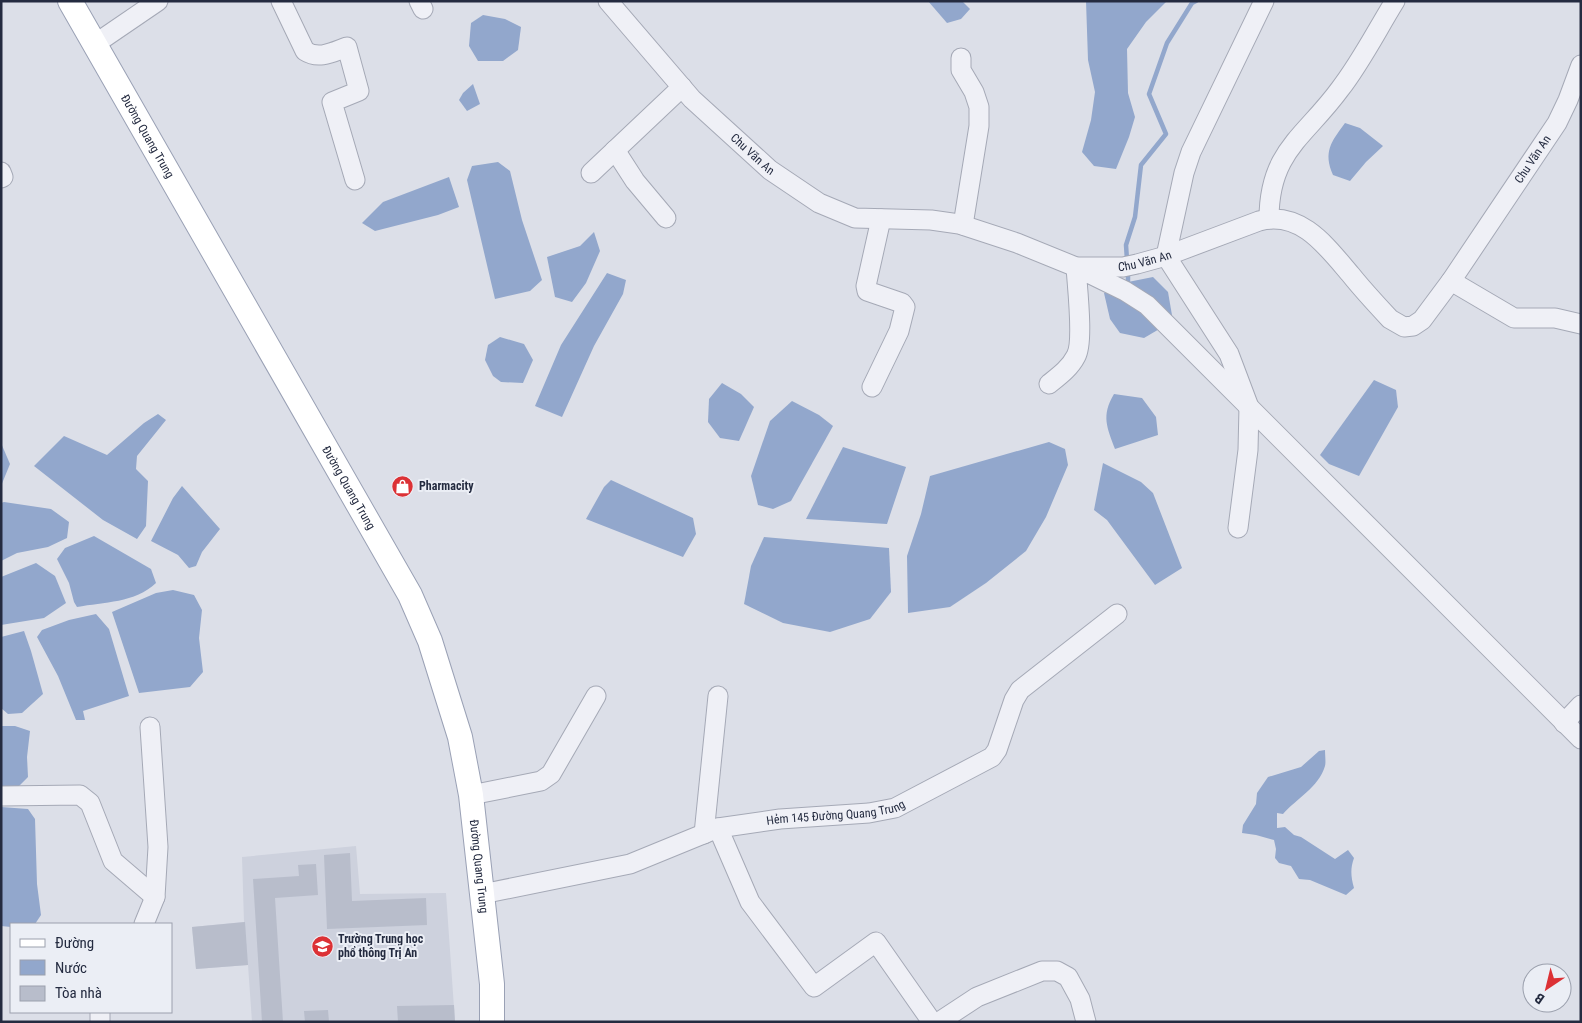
<svg xmlns="http://www.w3.org/2000/svg" width="1582" height="1023" font-family="'Roboto Condensed',sans-serif">
  <style>
    .built { fill: #cdd1dd }
    .water { fill: #92a7cc }
    .lines { fill: none; stroke-linecap: round; stroke-linejoin: round }
    .stream { stroke: #92a7cc; stroke-width: 4.5 }
    .building { fill: #b8bdcb }
    .minor-casing { stroke: #a5a9b6; stroke-width: 21 }
    .major-casing { stroke: #9aa1b5; stroke-width: 26 }
    .minor { stroke: #eff0f6; stroke-width: 19 }
    .major { stroke: #fff; stroke-width: 24 }
    .labels { text-anchor: middle; stroke-width: 4; stroke-linejoin: round; paint-order: stroke }
    .street-label { font-size: 12px; fill: #242b40; stroke: #ebeef5 }
    .poi-label { font-size: 12px; font-weight: bold; fill: #242b40; stroke: #ebeef5; text-anchor: start }
  </style>
  <rect width="100%" height="100%" fill="#dcdfe8"/>
  <polygon class="built" points="356,846 360,894 446,893 455,1022 252,1022 248,965 196,969 192,927 244,922 242,857"/>
  <g class="water">
    <polygon points="928,1 962,1 970,9 961,19 947,23"/>
    <polygon points="1086,1 1167,1 1146,22 1127,49 1128,93 1135,117 1129,137 1116,169 1094,166 1082,152 1091,120 1095,92 1088,60"/>
    <polygon points="483,15 505,19 521,27 518,50 503,61 478,61 469,46 471,23"/>
    <polygon points="473,84 480,104 467,111 459,100 463,93"/>
    <path d="M 1345,123 L 1360,128 L 1383,146 L 1366,162 L 1350,181 L 1333,175 C 1323,152 1331,142 1345,123 Z"/>
    <polygon points="498,162 510,171 522,220 542,280 530,291 495,299 467,180 472,166"/>
    <polygon points="449,177 459,207 438,215 375,231 362,223 383,202"/>
    <polygon points="594,232 600,251 586,283 572,302 555,297 547,257 580,246"/>
    <polygon points="607,273 626,280 623,294 594,346 562,417 535,406 561,345"/>
    <polygon points="1153,277 1168,292 1173,321 1144,338 1120,333 1110,319 1104,293 1128,282"/>
    <polygon points="500,337 524,344 533,360 523,383 501,382 493,376 485,360 488,345"/>
    <polygon points="1374,380 1396,390 1398,407 1359,476 1329,464 1320,455"/>
    <polygon points="722,383 741,394 754,407 739,441 720,438 708,422 709,399"/>
    <path d="M 1114,394 L 1142,398 L 1156,417 L 1158,435 L 1115,449 C 1107,427 1101,416 1114,394 Z"/>
    <polygon points="792,401 819,415 833,426 791,501 773,509 758,505 751,476 770,421"/>
    <polygon points="158,414 166,420 137,456 136,469 148,481 146,526 137,539 103,520 34,466 64,436 107,455 144,423"/>
    <polygon points="1049,442 1065,449 1068,465 1046,517 1026,551 986,583 950,607 908,613 907,556 921,514 930,476"/>
    <polygon points="1,443 10,464 1,486"/>
    <polygon points="843,447 906,467 887,524 806,519"/>
    <polygon points="1103,463 1141,482 1153,493 1182,568 1155,585 1107,520 1094,510"/>
    <polygon points="611,480 693,518 696,534 683,557 586,519 604,487"/>
    <polygon points="182,486 220,529 202,552 196,566 189,568 178,555 151,541 173,498"/>
    <polygon points="4,502 51,509 69,522 67,538 48,547 17,553 1,561 1,503"/>
    <path d="M 94,536 L 151,569 L 156,583 C 135,603 104,602 77,607 L 74,602 L 69,583 L 57,559 L 65,548 Z"/>
    <polygon points="764,537 889,548 891,592 870,619 830,632 783,623 744,604 751,566"/>
    <polygon points="36,563 55,576 66,603 44,618 1,625 1,577"/>
    <polygon points="173,590 194,595 202,610 199,638 203,672 190,687 139,693 112,612 156,593"/>
    <polygon points="96,614 109,629 129,696 83,711 85,720 76,720 58,676 37,637 42,630 69,620"/>
    <polygon points="24,631 31,651 43,694 22,713 8,714 1,708 1,637"/>
    <polygon points="1,726 15,726 30,731 27,757 28,777 17,788 1,787"/>
    <path d="M 1325,750 C 1325,755 1326,762 1325,766 C 1319,787 1296,799 1283,814 L 1277,813 L 1277,828 L 1285,827 L 1294,835 L 1301,837 L 1335,859 L 1348,850 L 1354,858 C 1350,869 1351,877 1354,888 L 1346,895 L 1310,880 L 1299,879 L 1291,866 L 1279,863 L 1275,858 L 1276,849 L 1274,840 L 1256,835 L 1242,833 L 1243,825 L 1256,804 L 1257,793 L 1268,777 L 1301,767 L 1319,751 Z"/>
    <polygon points="1,807 28,809 35,819 37,884 41,915 35,924 11,924 11,927 1,926"/>
  </g>
  <g class="lines">
    <g class="stream">
      <polyline points="1127,260 1126,245 1135,217 1141,165 1166,134 1149,94 1167,43 1192,3 1196,1"/>
      <polyline points="1128,271 1128,282"/>
    </g>
  </g>
  <g class="building">
    <polygon points="350,853 352,901 426,898 427,925 327,929 324,855"/>
    <polygon points="316,864 318,895 275,898 283,1022 262,1022 253,879 299,876 298,865"/>
    <polygon points="245,922 248,965 196,969 192,927"/>
    <polygon points="454,1005 455,1022 398,1022 397,1006"/>
    <polygon points="328,1010 329,1022 305,1022 304,1011"/>
  </g>
  <g class="lines">
    <defs>
      <g id="minor">
        <path d="M 281,1 L 305,51 C 319,60 333,52 347,47 L 359,91 L 332,102 L 355,180"/>
        <polyline points="419,1 423,9"/>
        <path id="s1" d="M 608,1 L 692,99 L 770,170 L 819,203 L 855,218 L 931,220 L 959,224 L 1017,243 L 1076,267 L 1123,267 L 1137,264 L 1166,256 L 1259,221 C 1301,210 1327,247 1351,275 C 1363,290 1376,304 1390,319 L 1404,327 L 1413,326 L 1422,320 L 1451,281 L 1557,123 L 1568,100 L 1581,65"/>
        <polyline points="95,44 158,1"/>
        <polyline points="961,58 961,70 974,92 979,107 979,126 963,225"/>
        <polyline points="615,150 635,181 666,218"/>
        <polyline points="1,172 3,177 1,178"/>
        <polyline points="591,173 682,87"/>
        <path d="M 1269,219 C 1269,151 1305,137 1340,89 C 1361,62 1377,30 1395,1"/>
        <polyline points="1451,281 1514,318 1555,318 1581,324"/>
        <path d="M 1049,384 C 1059,376 1070,368 1076,356 C 1084,342 1077,285 1076,267 L 1125,291 L 1147,305 L 1581,739"/>
        <polyline points="872,387 899,331 905,307 902,303 867,291 866,286 881,219"/>
        <polyline points="1238,528 1248,450 1249,407 1229,354 1166,256 1184,173 1191,152 1264,1"/>
        <polyline points="1564,723 1581,705"/>
        <polyline points="471,795 541,781 551,774 596,696"/>
        <polyline points="1,796 80,795 90,803 113,861 155,897"/>
        <polyline points="718,828 750,902 814,987 876,942 932,1022"/>
        <polyline points="704,834 718,696"/>
        <path id="s2" d="M 482,894 L 630,864 L 718,828 L 780,819 L 869,813 L 895,808 L 992,757 L 997,750 L 1014,700 L 1020,690 L 1117,614"/>
        <polyline points="144,924 155,897 158,847 150,727"/>
        <polyline points="100,1022 100,1012"/>
        <polyline points="939,1022 977,997 1042,971 1057,971 1068,977 1080,999 1086,1022"/>
      </g>
      <g id="major">
        <path id="s3" d="M 70,1 L 410,595 L 430,641 L 460,737 L 471,795 L 492,984 L 492,1022"/>
      </g>
    </defs>
    <use href="#minor" class="minor-casing"/>
    <use href="#major" class="major-casing"/>
    <use href="#minor" class="minor"/>
    <use href="#major" class="major"/>
  </g>
  <defs>
    <symbol id="shop-disc" viewBox="-11 -11 22 22"><circle r="9.5" fill="#dc3135" stroke="#ebeef5"/><path d="M-5-2.5h2.3a2.7 3.5 0 0 1 5.4 0H5L5.5 6h-11ZM-1.5-2.5h3a1.5 2.3 0 0 0-3 0Z" fill="#fff"/></symbol>
    <symbol id="school-disc" viewBox="-11 -11 22 22"><circle r="9.5" fill="#dc3135" stroke="#ebeef5"/><path d="M0-5L7-2L0 1L-7-2ZM-4 1L0 2.5L4 1V4Q0 6-4 4Z" fill="#fff"/></symbol>
  </defs>
  <g fill-rule="evenodd">
    <use href="#shop-disc" x="390" y="474" width="25" height="25"/>
    <use href="#school-disc" x="310" y="934" width="25" height="25"/>
  </g>
  <g class="labels">
    <g class="street-label">
      <text dy="4" stroke="none"><textPath href="#s3" startOffset="156">Đường Quang Trung</textPath></text>
      <text dy="4" stroke="none"><textPath href="#s1" startOffset="211">Chu Văn An</textPath></text>
      <text dy="4" stroke="none"><textPath href="#s1" startOffset="1156">Chu Văn An</textPath></text>
      <text dy="4" stroke="none"><textPath href="#s1" startOffset="631">Chu Văn An</textPath></text>
      <text dy="4" stroke="none"><textPath href="#s3" startOffset="561">Đường Quang Trung</textPath></text>
      <text dy="4" stroke="none"><textPath href="#s2" startOffset="365">Hẻm 145 Đường Quang Trung</textPath></text>
      <text dy="4" stroke="none"><textPath href="#s3" startOffset="966">Đường Quang Trung</textPath></text>
    </g>
    <g class="poi-label">
      <text x="419" y="490">Pharmacity</text>
      <text x="338" y="943">Trường Trung học<tspan x="338" dy="14">phổ thông Trị An</tspan></text>
    </g>
  </g>
  <rect width="1582" height="1023" fill="none" stroke="#242b40" stroke-width="5"/>
  <rect x="10" y="923" width="162" height="90" fill="#ebeef5" stroke="#9ba0ad"/>
  <rect x="20" y="939" width="25" height="8" fill="#ffffff" stroke="#9ba0ad"/>
  <text x="55" y="948" font-size="15" fill="#242b40">Đường</text>
  <rect x="20" y="960" width="25" height="15" fill="#92a7cc" stroke="#9ba0ad"/>
  <text x="55" y="973" font-size="15" fill="#242b40">Nước</text>
  <rect x="20" y="986" width="25" height="15" fill="#b8bdcb" stroke="#9ba0ad"/>
  <text x="55" y="998" font-size="15" fill="#242b40">Tòa nhà</text>
  <g transform="translate(1547 988) rotate(215)"><circle r="24" fill="#ebeef5" stroke="#9ba0ad"/>
  <path d="M0-4L9 19L0 12L-9 19Z" fill="#dc3135"/>
  <text y="-8" font-size="14" font-weight="bold" text-anchor="middle" fill="#242b40">B</text>
  </g>
</svg>
